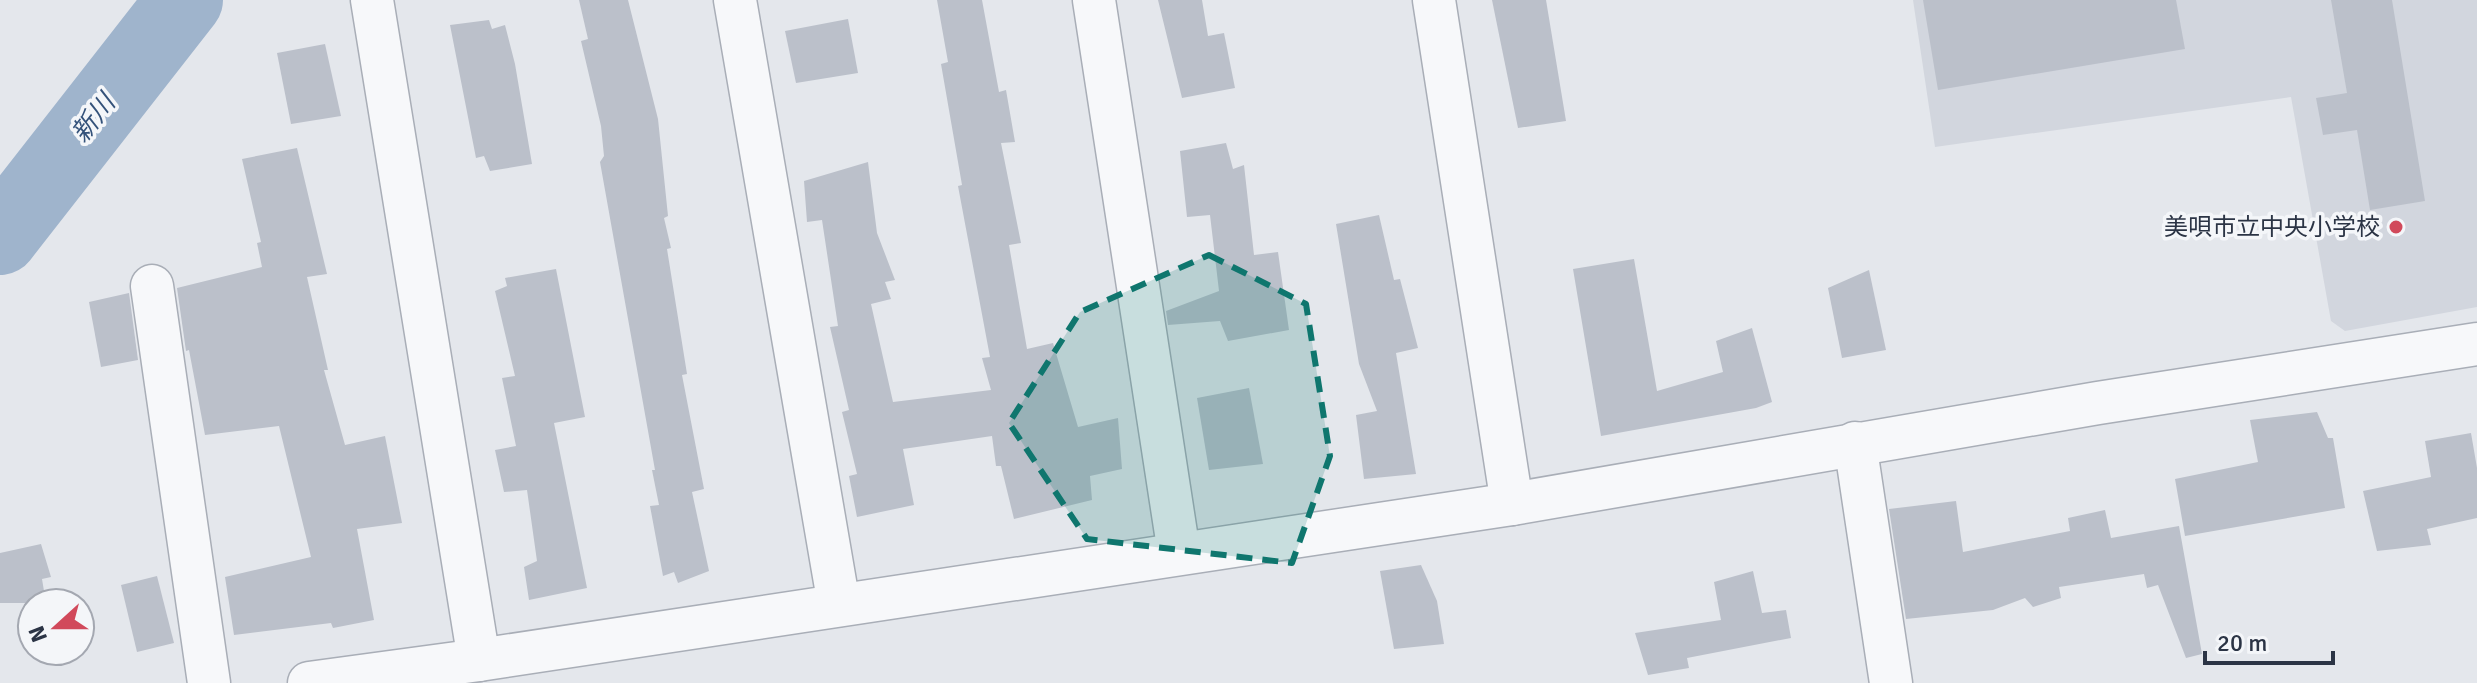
<svg xmlns="http://www.w3.org/2000/svg" width="2477" height="683" font-family="Signika,'Noto Sans JP',sans-serif">
  <style>
    .built { fill: #d2d6de }
    .lines { fill: none; stroke-linecap: round; stroke-linejoin: round }
    .river { stroke: #9fb4cc; stroke-width: 76 }
    .building { fill: #bbc0ca }
    .minor-casing { stroke: #a9aeb7; stroke-width: 45 }
    .minor { stroke: #f7f8fa; stroke-width: 42 }
    .marked { fill: #0f766e; fill-opacity: 0.2; stroke: #0f766e; stroke-width: 6; stroke-dasharray: 16 10; stroke-linejoin: round }
    .poi-dot { fill: #d1495b; stroke: #f4f6f9; stroke-width: 3 }
    .labels { text-anchor: middle; stroke-width: 7; stroke-linejoin: round; paint-order: stroke }
    .poi-label { font-size: 24px; fill: #2b3445; stroke: #f4f6f9; text-anchor: end }
    .water-label { font-size: 26px; font-style: italic; fill: #34527a; stroke: #f4f6f9 }
  </style>
  <rect width="100%" height="100%" fill="#e4e7ec"/>
  <polygon class="built" points="1913,0 2477,0 2477,307 2345,331 2331,321 2291,97 1935,147"/>
  <g class="lines">
    <polyline class="river" points="0,237 185,0"/>
  </g>
  <g class="building">
    <polygon points="579,0 628,0 658,119 668,216 664,218 671,248 667,249 687,374 682,375 704,489 692,492 709,571 678,583 674,572 663,576 650,506 659,505 652,470 655,470 600,162 604,156 601,126 581,41 588,39"/>
    <polygon points="937,0 982,0 999,92 1006,90 1015,142 1001,143 1021,243 1009,245 1027,349 1053,343 1078,427 1118,418 1122,469 1090,476 1092,500 1014,519 1001,466 996,466 992,436 903,449 914,505 857,517 849,476 857,474 842,412 849,410 830,327 838,326 822,220 807,222 804,181 868,162 877,233 895,280 885,282 891,299 871,304 893,402 991,390 982,358 990,357 958,186 962,185 941,64 948,62"/>
    <polygon points="1158,0 1202,0 1208,36 1224,33 1235,88 1182,98"/>
    <polygon points="1492,0 1546,0 1566,121 1518,128"/>
    <polygon points="1923,0 2176,0 2185,49 1938,90"/>
    <polygon points="2331,0 2392,0 2425,201 2370,210 2357,130 2323,135 2316,98 2347,93"/>
    <polygon points="848,19 858,73 796,83 785,31"/>
    <polygon points="489,20 492,29 505,25 515,64 532,164 490,171 484,156 476,158 450,25"/>
    <polygon points="325,44 341,116 291,124 277,53"/>
    <polygon points="1226,143 1233,169 1244,165 1254,255 1278,252 1289,330 1228,341 1220,321 1168,325 1166,311 1219,291 1210,215 1187,217 1180,151"/>
    <polygon points="297,148 327,274 307,277 328,370 324,370 345,445 385,436 402,523 357,529 374,620 333,628 331,623 234,635 225,577 311,557 279,426 205,435 189,350 186,351 177,288 262,267 257,243 261,242 242,159"/>
    <polygon points="1379,215 1394,280 1400,279 1418,348 1396,353 1416,474 1364,479 1356,415 1377,411 1359,364 1336,224"/>
    <polygon points="1634,259 1657,391 1723,372 1716,341 1752,328 1772,402 1756,408 1601,436 1573,269"/>
    <polygon points="556,269 585,417 554,423 587,588 529,600 524,567 537,561 527,490 504,492 495,450 516,446 502,378 515,376 495,291 507,286 505,278"/>
    <polygon points="1869,270 1886,350 1842,358 1828,288"/>
    <polygon points="129,293 138,360 101,367 89,302"/>
    <polygon points="1249,388 1263,464 1209,470 1197,398"/>
    <polygon points="2317,412 2328,438 2333,438 2345,508 2185,536 2175,479 2258,462 2250,420"/>
    <polygon points="2471,433 2477,468 2477,518 2427,529 2431,545 2377,551 2363,491 2431,477 2425,441"/>
    <polygon points="1956,501 1963,552 2070,531 2068,518 2105,510 2111,538 2179,526 2202,654 2186,658 2158,585 2147,588 2144,574 2059,587 2061,598 2033,607 2025,598 1993,610 1906,619 1889,509"/>
    <polygon points="41,544 51,577 42,579 46,603 0,603 0,553"/>
    <polygon points="1421,565 1437,601 1444,644 1394,649 1380,571"/>
    <polygon points="1753,571 1762,613 1786,610 1791,638 1687,658 1689,668 1648,675 1635,633 1721,620 1714,582"/>
    <polygon points="157,576 174,643 137,652 121,585"/>
  </g>
  <g class="lines">
    <defs>
      <g id="minor">
        <polyline points="372,0 479,660"/>
        <polyline points="735,0 839,605"/>
        <polyline points="1094,0 1179,553"/>
        <polyline points="1434,0 1512,504"/>
        <polyline points="152,286 209,683"/>
        <polyline points="1855,443 1891,683"/>
        <polyline points="309,683 479,660 1512,504 2098,403 2477,344"/>
      </g>
    </defs>
    <use href="#minor" class="minor-casing"/>
    <use href="#minor" class="minor"/>
  </g>
  <path class="marked" d="M 1209,255 L 1306,304 L 1330,456 L 1292,563 L 1087,539 L 1009,423 L 1080,312 Z"/>
  <circle class="poi-dot" cx="2396" cy="227" r="8"/>
  <g class="labels">
    <g class="poi-label">
      <text x="2380" y="235">美唄市立中央小学校</text>
    </g>
    <g class="water-label">
      <text transform="translate(93 118) rotate(-52)" y="9">新川</text>
    </g>
  </g>
  <g transform="translate(56 627) rotate(249)"><circle r="38" fill="#f4f6f9" stroke="#a4a8b1" stroke-width="2"/>
  <path d="M0-6L14 30L0 20L-14 30Z" fill="#d1495b"/>
  <text y="-12" font-size="22" font-weight="bold" text-anchor="middle" fill="#2b3445">N</text>
  </g>
  <path d="M2205 651v12h128v-12" fill="none" stroke="#2b3445" stroke-width="4"/>
  <text x="2217" y="651" font-size="24" fill="#2b3445" stroke="#f4f6f9" stroke-width="6" paint-order="stroke">20 m</text>
</svg>
